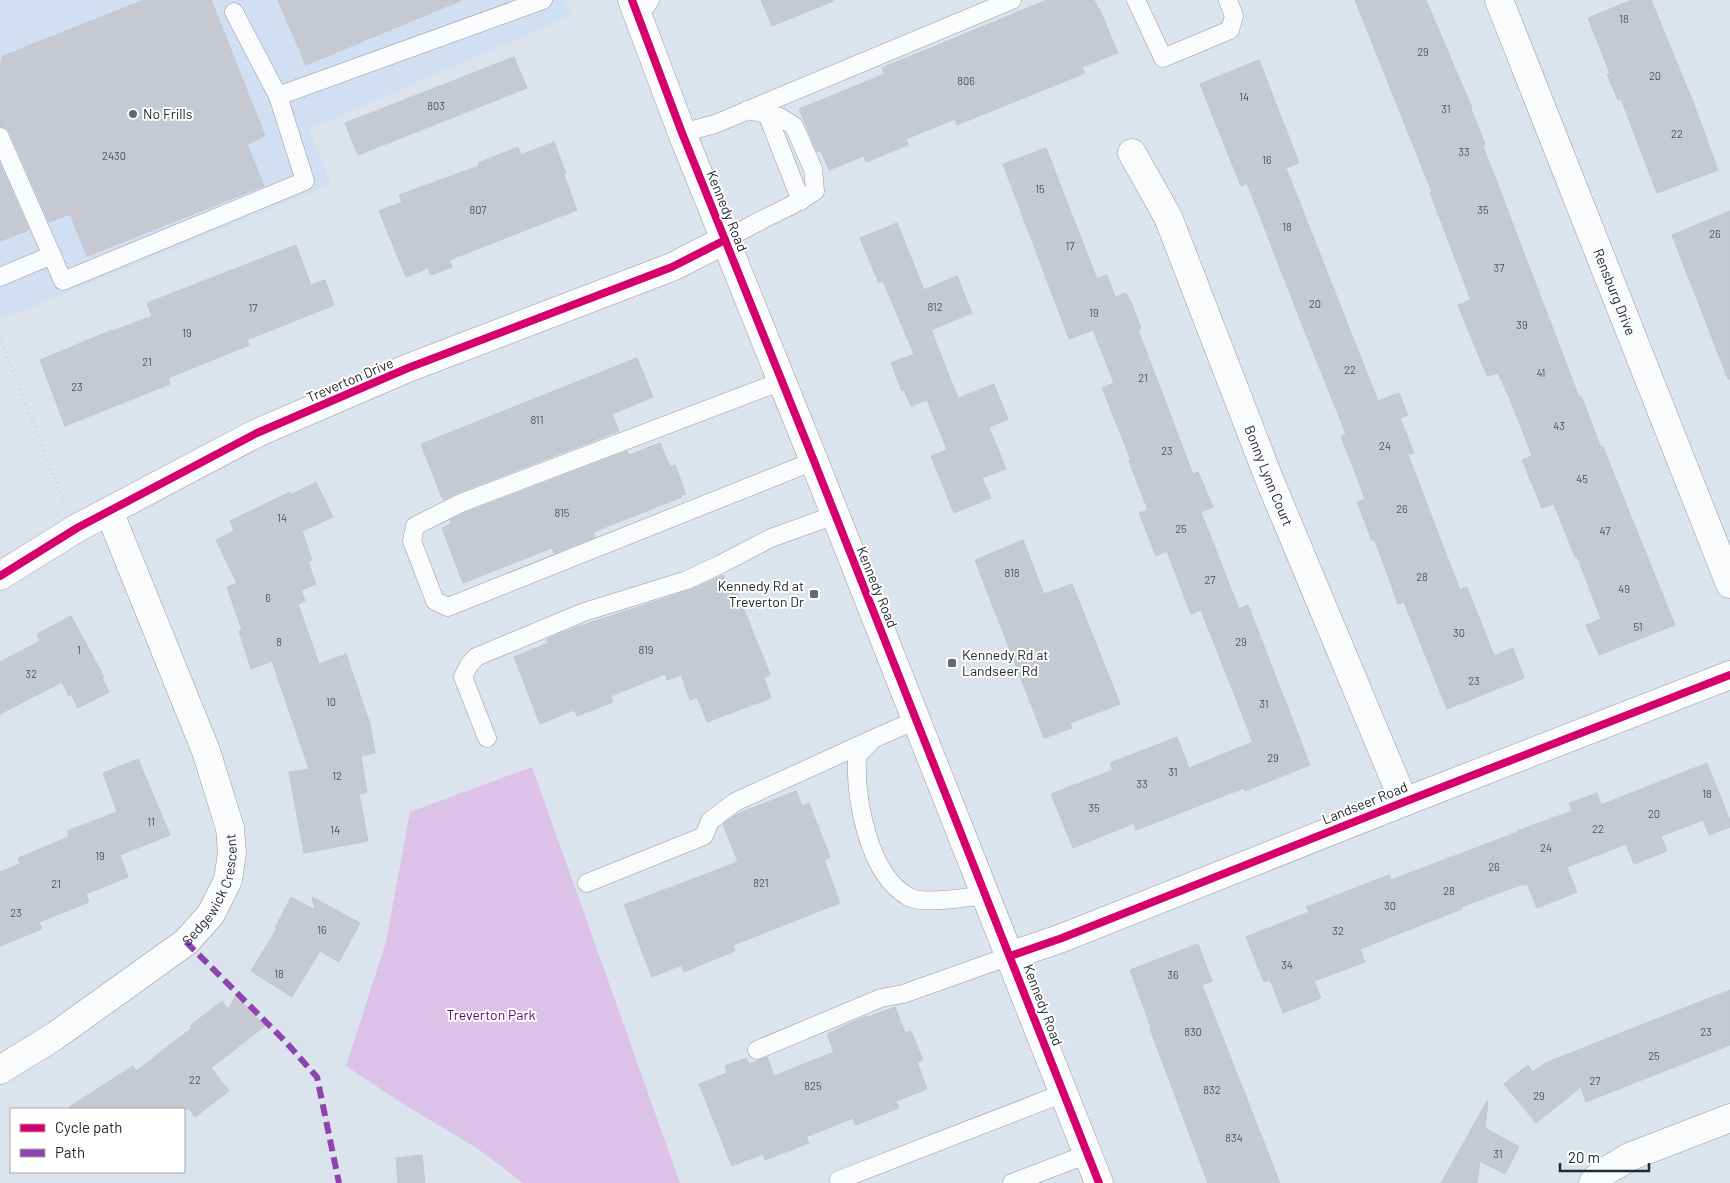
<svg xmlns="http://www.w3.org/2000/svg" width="1730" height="1183" font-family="Barlow,sans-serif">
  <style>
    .built { fill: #d0dff1 }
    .green { fill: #dcc1e9 }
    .building { fill: #c6c9d2; stroke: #c2c6cf }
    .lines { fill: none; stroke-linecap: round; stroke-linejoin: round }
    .service-casing { stroke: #949aa2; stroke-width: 19 }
    .minor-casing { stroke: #949aa2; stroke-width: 29 }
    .secondary-casing { stroke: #949aa2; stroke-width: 29 }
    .path { stroke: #cfd1d4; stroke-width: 3; stroke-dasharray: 1 4; stroke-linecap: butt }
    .service { stroke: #fafbfc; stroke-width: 18 }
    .minor { stroke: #fafbfc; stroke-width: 28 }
    .secondary { stroke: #fafbfc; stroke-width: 28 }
    .quiet { stroke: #8e44ad; stroke-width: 6; stroke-dasharray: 12 6; stroke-linecap: butt }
    .cycleway-casing { stroke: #fff; stroke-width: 11 }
    .cycleway { stroke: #d6006c; stroke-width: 8 }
    .poi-dot { fill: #636a72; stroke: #fff; stroke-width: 2 }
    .labels { text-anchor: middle; stroke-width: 4; stroke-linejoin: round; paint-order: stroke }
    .number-label { font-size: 11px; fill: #4f545c }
    .poi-label { font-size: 14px; fill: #232930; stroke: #fff; text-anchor: start }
    .street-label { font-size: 14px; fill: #232930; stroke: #fff }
    .park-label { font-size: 14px; fill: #5b0b68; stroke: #fff }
  </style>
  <rect width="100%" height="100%" fill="#dbe3ed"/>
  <polygon class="built" points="0,0 564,0 571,16 309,129 331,184 0,320"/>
  <polygon class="green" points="532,767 680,1183 523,1183 477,1148 400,1102 346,1066 386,942 410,812"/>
  <g class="building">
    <polygon points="144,0 211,0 265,136 247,144 264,186 87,256 70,214 49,222 10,133 6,128 0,127 0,64 3,56"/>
    <polygon points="278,0 462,0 306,65"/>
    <polygon points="761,0 832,0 833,1 772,26"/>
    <polygon points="1047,0 1094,0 1098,9 1099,8 1118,53 1082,67 1085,73 957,125 955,119 906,139 908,145 866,162 864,156 829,170 821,151 817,152 799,109 885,74 882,68"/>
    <polygon points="1355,0 1426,0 1472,108 1471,109 1485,144 1483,146 1579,397 1581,396 1601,448 1603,447 1675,625 1599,655 1586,625 1601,619 1577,556 1575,557 1554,504 1542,508 1522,460 1532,456 1510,399 1498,373 1487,376 1458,305 1471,300 1430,193 1432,192"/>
    <polygon points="1632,0 1651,0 1693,102 1718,170 1657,193 1621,99 1618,100 1607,74 1610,73 1588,18"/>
    <polygon points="514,57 527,88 358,155 345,123"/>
    <polygon points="1259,60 1299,163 1286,168 1378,401 1399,393 1408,415 1400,418 1414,453 1408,455 1460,590 1467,587 1494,656 1513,648 1524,678 1447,709 1404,602 1398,604 1375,540 1372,541 1357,502 1365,499 1341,436 1346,434 1303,327 1247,183 1241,186 1200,84"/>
    <polygon points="554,142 566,173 564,175 577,210 449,260 452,267 431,275 428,268 406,277 379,211 402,202 399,195 479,166 478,163 518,147 521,155"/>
    <polygon points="1046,148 1097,279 1107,275 1115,297 1126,293 1131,302 1141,329 1138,330 1193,474 1198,472 1213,507 1201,512 1210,535 1239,609 1248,605 1310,765 1245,791 1244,788 1136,830 1134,823 1073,848 1051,794 1113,770 1110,763 1177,737 1189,768 1253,742 1201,610 1191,614 1167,551 1156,556 1139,513 1148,510 1129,461 1131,460 1102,388 1114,383 1093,330 1069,339 1003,164"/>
    <polygon points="0,164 29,230 0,241"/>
    <polygon points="1730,211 1730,379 1728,379 1672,235"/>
    <polygon points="897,223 924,290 957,276 972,313 931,330 958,398 994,384 1008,419 989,427 1006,469 982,478 991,498 954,513 931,456 947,450 927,400 911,406 904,390 902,391 891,363 914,354 883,281 879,283 860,238"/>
    <polygon points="296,245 311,285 325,280 334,305 247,340 249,345 168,378 170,384 65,426 40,360 112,330 113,331 152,316 147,303"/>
    <polygon points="637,358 653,397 612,414 619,431 457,493 443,500 421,444"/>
    <polygon points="660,443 670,467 675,465 686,494 681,495 682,497 593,532 595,537 554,553 552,548 463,583 442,528 451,524 450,520 465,513 627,451 629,455"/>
    <polygon points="316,482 333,517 302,531 312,560 308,562 316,584 301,590 305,601 298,604 319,664 346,654 370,724 375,753 361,756 367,792 359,794 368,841 304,853 289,772 309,769 272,661 251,669 239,631 242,630 227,587 237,583 216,540 234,531 230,521 290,492 291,495"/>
    <polygon points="1023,540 1044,594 1072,584 1120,704 1070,723 1072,728 1044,738 975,560"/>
    <polygon points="723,575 730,592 736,590 770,674 764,678 771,698 707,722 697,697 690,700 681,675 667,680 665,674 611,696 613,702 577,716 574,710 540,724 514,657 548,643 547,639 577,627 690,590"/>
    <polygon points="71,616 104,677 102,678 109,692 78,708 71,694 69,696 62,682 0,714 0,662 40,641 37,634"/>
    <polygon points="138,759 170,835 120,855 128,877 86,894 89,902 39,922 42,929 0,946 0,872 20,864 18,858 69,837 67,831 117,812 103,773"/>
    <polygon points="1707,763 1730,821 1730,827 1709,835 1703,820 1661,836 1667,851 1634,864 1626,844 1567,867 1577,892 1537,908 1527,884 1524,886 1523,884 1461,907 1462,909 1360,949 1365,962 1314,981 1321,998 1283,1013 1270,980 1264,982 1246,937 1309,912 1306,907 1389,875 1391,880 1518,832 1517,831 1572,811 1569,803 1597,793 1601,805"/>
    <polygon points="796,791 802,806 809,803 830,857 824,860 840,903 733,945 735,951 698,966 684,972 681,965 652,977 624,905 738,862 723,824 737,814"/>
    <polygon points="291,897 315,910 312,897 360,923 339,962 320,951 292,997 251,971 277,928 275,928"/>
    <polygon points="1198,944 1212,981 1202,985 1280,1183 1208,1183 1150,1029 1151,1028 1130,970"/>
    <polygon points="1730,990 1730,1045 1586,1102 1581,1087 1536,1123 1504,1084 1528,1065 1533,1072 1545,1063"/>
    <polygon points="236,996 265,1026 211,1068 229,1091 195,1117 189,1109 66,1109 133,1066 136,1071 192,1028 190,1026 222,1001 228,1009"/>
    <polygon points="895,1007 905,1033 911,1031 923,1060 917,1062 927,1089 896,1101 899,1108 855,1125 853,1118 806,1137 809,1143 765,1160 763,1154 732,1166 699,1084 727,1073 725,1066 746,1058 749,1064 767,1057 774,1076 834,1052 827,1034 866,1016 866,1018"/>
    <polygon points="1487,1101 1488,1101 1485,1128 1519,1147 1505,1174 1480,1161 1477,1183 1441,1183"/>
    <polygon points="422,1155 425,1183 398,1183 396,1158"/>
  </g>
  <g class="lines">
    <defs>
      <g id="service">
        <polyline points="1136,0 1163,58 1230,30 1234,16 1228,0"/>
        <polyline points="234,12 278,96"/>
        <polyline points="638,17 650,0"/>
        <polyline points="767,114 801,201"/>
        <polyline points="682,133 715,124 1012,0"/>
        <polyline points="0,137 63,281 305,181 278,96 543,0"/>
        <path d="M 725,240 C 735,234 746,228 756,223 C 776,212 796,205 815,191 L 813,169 L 794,126 L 780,117 L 747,110"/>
        <polyline points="0,277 52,255"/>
        <polyline points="782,381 461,503 415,526 412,541 435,601 448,607 814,461"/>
        <path d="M 916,720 L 873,739 L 857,756 C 855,798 868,875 909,897 C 924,905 968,897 985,895"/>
        <polyline points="487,738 463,677 469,665 476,657 584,612 687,580 721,564 771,538 835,515"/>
        <polyline points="587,883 704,836 710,821 735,802 873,739"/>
        <polyline points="757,1050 881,998 903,994 1010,956"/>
        <polyline points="839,1180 1064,1093"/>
        <polyline points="1012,1183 1088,1154"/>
      </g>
      <g id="minor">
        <path id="s1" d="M 1499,0 L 1730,584"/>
        <path id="s2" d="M 1132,153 L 1168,217 L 1270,481 L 1404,802"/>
        <polyline points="0,576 77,528 257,433 408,368 672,267 725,240"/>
        <polyline points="1010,956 1062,938 1404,802 1730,675"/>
        <path id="s3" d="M 0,1070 L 55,1036 L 186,942 L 211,914 L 228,880 L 232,853 L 230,828 L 206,751 L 109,511"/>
        <path d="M 1593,1183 C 1602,1170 1617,1166 1629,1157 L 1730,1118"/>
      </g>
      <polyline id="secondary" points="632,0 682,133 814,461 1099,1183"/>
    </defs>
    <use href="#service" class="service-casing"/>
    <use href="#minor" class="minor-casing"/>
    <use href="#secondary" class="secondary-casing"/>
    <polyline class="path" points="0,338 64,503"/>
    <use href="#service" class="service"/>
    <use href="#minor" class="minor"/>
    <use href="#secondary" class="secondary"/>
    <polyline class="quiet" points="186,942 285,1041 317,1077 339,1183"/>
    <defs>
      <g id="cycleway">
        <polyline points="632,0 682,133 814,461 1099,1183"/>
        <polyline points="0,576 77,528 257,433 408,368 672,267 725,240"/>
        <polyline points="1010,956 1062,938 1404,802 1730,675"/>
      </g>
    </defs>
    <use href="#cycleway" class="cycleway-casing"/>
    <use href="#cycleway" class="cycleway"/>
  </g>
  <g class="poi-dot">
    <circle cx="133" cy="114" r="5"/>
    <rect x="809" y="589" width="10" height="10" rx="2.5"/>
    <rect x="947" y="658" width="10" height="10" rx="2.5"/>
  </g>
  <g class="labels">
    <g class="number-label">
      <text x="1624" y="23">18</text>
      <text x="1423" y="56">29</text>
      <text x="1655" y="80">20</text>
      <text x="966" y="85">806</text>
      <text x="1244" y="101">14</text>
      <text x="436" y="110">803</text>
      <text x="1446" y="113">31</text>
      <text x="1677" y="138">22</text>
      <text x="1464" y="156">33</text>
      <text x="114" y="160">2430</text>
      <text x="1267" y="164">16</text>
      <text x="1040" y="193">15</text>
      <text x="478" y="214">807</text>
      <text x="1483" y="214">35</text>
      <text x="1287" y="231">18</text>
      <text x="1715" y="238">26</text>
      <text x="1070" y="250">17</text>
      <text x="1499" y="272">37</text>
      <text x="1315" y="308">20</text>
      <text x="935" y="311">812</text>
      <text x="253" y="312">17</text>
      <text x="1094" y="317">19</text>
      <text x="1522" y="329">39</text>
      <text x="187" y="337">19</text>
      <text x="147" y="366">21</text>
      <text x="1350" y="374">22</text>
      <text x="1541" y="377">41</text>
      <text x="1143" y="382">21</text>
      <text x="77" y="391">23</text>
      <text x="537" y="424">811</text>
      <text x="1559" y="430">43</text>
      <text x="1385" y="450">24</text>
      <text x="1167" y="455">23</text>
      <text x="1582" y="483">45</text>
      <text x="1402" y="513">26</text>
      <text x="562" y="517">815</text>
      <text x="282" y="522">14</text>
      <text x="1181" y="533">25</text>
      <text x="1605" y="535">47</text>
      <text x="1012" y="577">818</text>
      <text x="1422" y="581">28</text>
      <text x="1210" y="584">27</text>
      <text x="1624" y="593">49</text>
      <text x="268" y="602">6</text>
      <text x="1638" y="631">51</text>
      <text x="1459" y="637">30</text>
      <text x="279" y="646">8</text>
      <text x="1241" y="646">29</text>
      <text x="79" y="654">1</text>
      <text x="646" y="654">819</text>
      <text x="31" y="678">32</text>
      <text x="1474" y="685">23</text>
      <text x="331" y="706">10</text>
      <text x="1264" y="708">31</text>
      <text x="1273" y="762">29</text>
      <text x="1173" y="776">31</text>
      <text x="337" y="780">12</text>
      <text x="1142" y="788">33</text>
      <text x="1707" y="798">18</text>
      <text x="1094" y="812">35</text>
      <text x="1654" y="818">20</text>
      <text x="151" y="826">11</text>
      <text x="1598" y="833">22</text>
      <text x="335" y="834">14</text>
      <text x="1546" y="852">24</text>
      <text x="100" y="860">19</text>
      <text x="1494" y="871">26</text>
      <text x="761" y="887">821</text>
      <text x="56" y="888">21</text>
      <text x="1449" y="895">28</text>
      <text x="1390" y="910">30</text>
      <text x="16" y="917">23</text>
      <text x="322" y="934">16</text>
      <text x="1338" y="935">32</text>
      <text x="1287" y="969">34</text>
      <text x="279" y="978">18</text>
      <text x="1173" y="979">36</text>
      <text x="1193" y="1036">830</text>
      <text x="1706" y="1036">23</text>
      <text x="1654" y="1060">25</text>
      <text x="195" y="1084">22</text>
      <text x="1595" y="1085">27</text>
      <text x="813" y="1090">825</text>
      <text x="1212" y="1094">832</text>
      <text x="1539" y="1100">29</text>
      <text x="1234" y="1142">834</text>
      <text x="1498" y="1158">31</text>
    </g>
    <g class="poi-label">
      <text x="143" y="119">No Frills</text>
      <text x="804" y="591" text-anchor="end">Kennedy Rd at<tspan x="804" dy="16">Treverton Dr</tspan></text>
      <text x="962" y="660">Kennedy Rd at<tspan x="962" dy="16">Landseer Rd</tspan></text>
    </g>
    <g class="street-label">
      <text transform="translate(727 211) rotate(68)" y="5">Kennedy Road</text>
      <text dy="5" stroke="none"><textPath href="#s1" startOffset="314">Rensburg Drive</textPath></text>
      <text transform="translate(350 380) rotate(-23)" y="5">Treverton Drive</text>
      <text dy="5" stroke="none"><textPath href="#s2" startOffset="351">Bonny Lynn Court</textPath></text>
      <text transform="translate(877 587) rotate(68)" y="5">Kennedy Road</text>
      <text transform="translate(1365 803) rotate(-22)" y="5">Landseer Road</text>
      <text dy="5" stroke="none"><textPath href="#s3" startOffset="286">Sedgewick Crescent</textPath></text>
      <text transform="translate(1043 1005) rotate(69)" y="5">Kennedy Road</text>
    </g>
    <g class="park-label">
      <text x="491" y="1020">Treverton Park</text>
    </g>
  </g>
  <rect x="10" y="1108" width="175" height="65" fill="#ffffff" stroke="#a7a9ac"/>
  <rect x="20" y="1124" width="25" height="8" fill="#d6006c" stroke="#a7a9ac"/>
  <text x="55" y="1133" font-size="15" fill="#232930">Cycle path</text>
  <rect x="20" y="1149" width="25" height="8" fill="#8e44ad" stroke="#a7a9ac"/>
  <text x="55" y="1158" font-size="15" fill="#232930">Path</text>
  <path d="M1560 1163v8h89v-8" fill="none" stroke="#232930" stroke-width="2.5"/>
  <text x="1568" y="1163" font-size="15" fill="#232930" stroke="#ffffff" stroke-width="4" paint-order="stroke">20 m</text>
</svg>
